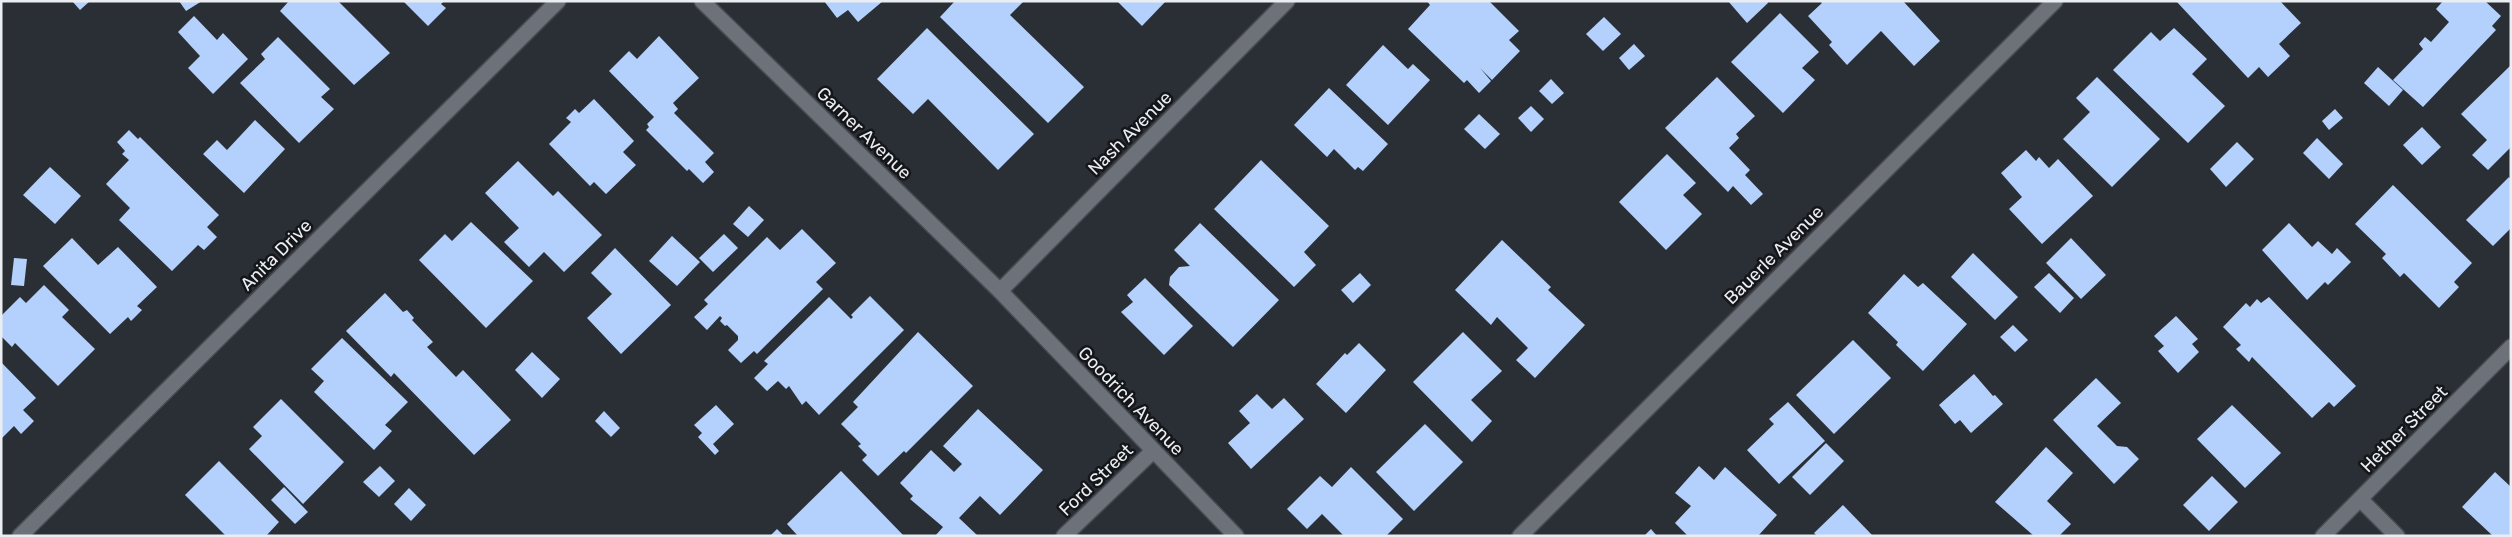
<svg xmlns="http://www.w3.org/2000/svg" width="2512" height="537" font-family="Rubik,sans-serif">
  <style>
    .building { fill: #b4d1fd }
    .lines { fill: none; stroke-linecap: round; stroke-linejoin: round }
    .minor-casing { stroke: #464a4f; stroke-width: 18 }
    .minor { stroke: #6d727a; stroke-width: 15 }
    .labels { text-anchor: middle; stroke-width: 5; stroke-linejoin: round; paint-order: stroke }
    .street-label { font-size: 18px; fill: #eaedf1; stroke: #141619 }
  </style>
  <rect width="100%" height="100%" fill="#2a2e35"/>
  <g class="building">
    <polygon points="72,1 90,1 80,10"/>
    <polygon points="179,1 202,1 186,11"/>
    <polygon points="289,1 338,1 390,53 354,85 280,11"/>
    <polygon points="403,1 444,1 441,4 446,8 428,26"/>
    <polygon points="824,1 883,1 858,22 848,10 837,18"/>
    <polygon points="955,1 1024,1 1010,15 1084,87 1048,123 940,17"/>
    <polygon points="1117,1 1166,1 1142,26"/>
    <polygon points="1427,1 1489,1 1519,31 1509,40 1520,51 1492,80 1480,68 1491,81 1479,93 1467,80 1464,83 1408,29 1430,5"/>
    <polygon points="1728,1 1767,1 1768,3 1747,23"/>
    <polygon points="1820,1 1903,1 1940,41 1914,66 1881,31 1847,65 1829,45 1832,42 1808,16 1822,3"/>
    <polygon points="2176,1 2280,1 2301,23 2279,44 2290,56 2268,77 2259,67 2248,78"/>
    <polygon points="2443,1 2485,1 2501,16 2492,26 2496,30 2423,107 2393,80 2423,49 2419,44 2425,37 2431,42 2449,22 2436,9"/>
    <polygon points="1780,13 1819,52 1802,68 1815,80 1783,113 1731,62"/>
    <polygon points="194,16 217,40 223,33 248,59 213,94 188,68 200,56 178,32"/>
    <polygon points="1604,17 1621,34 1603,51 1586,34"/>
    <polygon points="927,28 1034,134 998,170 928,99 913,114 877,79"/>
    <polygon points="2174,28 2207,59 2192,74 2225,106 2188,143 2113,70 2151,32 2160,41"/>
    <polygon points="659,36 699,78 673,103 678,109 674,113 714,153 705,162 714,172 703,183 689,169 687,171 646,130 649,127 647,124 654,117 609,71 629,51 637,59"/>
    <polygon points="278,37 330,89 321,97 334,109 299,143 240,83 265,59 261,54"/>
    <polygon points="1634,44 1645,56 1629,70 1619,58"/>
    <polygon points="1383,45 1408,69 1413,64 1430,80 1388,125 1346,85"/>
    <polygon points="2511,65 2511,147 2488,170 2472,155 2487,140 2461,114"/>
    <polygon points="2378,67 2403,90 2389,106 2364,83"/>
    <polygon points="1717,77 1755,116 1736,134 1739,138 1729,148 1750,170 1745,175 1763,194 1751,205 1733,186 1728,192 1665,128"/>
    <polygon points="2097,77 2160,139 2112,187 2063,139 2090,112 2076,98"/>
    <polygon points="1551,79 1564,93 1552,104 1539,91"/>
    <polygon points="1329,88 1388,144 1363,171 1358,167 1355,170 1334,149 1327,157 1294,125"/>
    <polygon points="594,99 634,141 623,152 636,165 606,194 594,182 590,186 549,144 571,122 566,118 575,109 579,113"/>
    <polygon points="1531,106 1544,119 1531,132 1518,118"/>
    <polygon points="2335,109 2343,118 2329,130 2322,121"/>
    <polygon points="1479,114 1500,134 1485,149 1464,129"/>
    <polygon points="255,120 285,149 244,193 203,154 217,140 227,150"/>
    <polygon points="2422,127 2441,147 2422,165 2403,145"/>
    <polygon points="129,130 138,139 140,137 219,215 207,227 217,237 204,250 198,245 172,271 119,220 130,208 106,184 129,160 122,154 125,151 117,142"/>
    <polygon points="2317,138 2343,164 2329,179 2303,153"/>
    <polygon points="2237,142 2254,159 2226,187 2210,169"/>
    <polygon points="2026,150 2036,161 2039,157 2049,168 2058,159 2093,196 2042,244 2009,209 2022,197 2001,173"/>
    <polygon points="1667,154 1696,183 1683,195 1702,214 1666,250 1619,202"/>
    <polygon points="1261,160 1329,226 1304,252 1316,265 1294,287 1214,209"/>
    <polygon points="518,161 553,196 558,191 602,235 564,272 544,252 529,267 504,242 519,228 485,193"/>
    <polygon points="50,167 81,196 55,224 23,195"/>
    <polygon points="2509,177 2511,180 2511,228 2493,246 2466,220"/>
    <polygon points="2393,185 2472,263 2454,282 2459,287 2439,308 2404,273 2400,277 2382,258 2386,254 2355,224"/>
    <polygon points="749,206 764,220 748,237 733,224"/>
    <polygon points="471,222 533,281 486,328 419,260 445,234 452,241"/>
    <polygon points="1200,223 1279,300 1233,347 1169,285 1170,277 1179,267 1190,266 1174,250"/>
    <polygon points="2289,223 2312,247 2318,241 2332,254 2337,248 2351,262 2328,285 2325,282 2307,300 2262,250"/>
    <polygon points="802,229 836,263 816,282 823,289 757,354 754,351 741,363 728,350 738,340 738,336 727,325 725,326 720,321 722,318 720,316 707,330 694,317 708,304 704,300 767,237 780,250"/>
    <polygon points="724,234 738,248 713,272 699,258"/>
    <polygon points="672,236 700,262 677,286 649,261"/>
    <polygon points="72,238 98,265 118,247 157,287 137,306 142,310 131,321 128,317 110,334 43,266"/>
    <polygon points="2071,238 2106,275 2081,299 2046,263"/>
    <polygon points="1502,240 1551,287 1548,290 1585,325 1535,378 1516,360 1528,348 1497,317 1491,325 1455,290"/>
    <polygon points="615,248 671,305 621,354 587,318 612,294 591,273"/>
    <polygon points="1973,253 2018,297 1995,320 1951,277"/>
    <polygon points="14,258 27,259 24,286 11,285"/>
    <polygon points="1360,273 1371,285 1353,303 1341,290"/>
    <polygon points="2049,273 2074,298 2060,313 2034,287"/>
    <polygon points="1904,274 1918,287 1923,283 1967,324 1923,371 1896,345 1898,342 1868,313"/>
    <polygon points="1145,278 1193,326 1164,355 1121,312 1133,302 1127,295"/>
    <polygon points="44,285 69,310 62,317 95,349 58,386 15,343 12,347 1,336 1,316 20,297 26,303"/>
    <polygon points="385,293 403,312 407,310 414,318 412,320 433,342 427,347 456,377 463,370 511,420 474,455 394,373 391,377 346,331"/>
    <polygon points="870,296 904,330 819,415 806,401 802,405 789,386 786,389 778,381 767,391 754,378 768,364 764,361 829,297 851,319 853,317 851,315"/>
    <polygon points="2269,297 2356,386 2334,407 2329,402 2312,418 2252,357 2249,362 2236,349 2241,345 2223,327 2246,303 2250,307 2257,299 2261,303"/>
    <polygon points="2176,316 2198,339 2192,344 2199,352 2178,373 2158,351 2164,346 2154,336"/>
    <polygon points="2013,325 2028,340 2015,352 2000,337"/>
    <polygon points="918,332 973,386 906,453 904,451 878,476 862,460 867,455 858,446 861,444 841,424 858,407 853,402"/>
    <polygon points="1463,332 1502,371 1471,400 1492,421 1472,442 1413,382"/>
    <polygon points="342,338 408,402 385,425 392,431 374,450 314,392 324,381 311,369"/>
    <polygon points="1853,340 1891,378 1834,434 1796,395"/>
    <polygon points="1359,343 1386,370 1346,413 1316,384 1345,353 1347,355"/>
    <polygon points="532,352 560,379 542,398 515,370"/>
    <polygon points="1,362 36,398 23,410 34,421 21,434 14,426 1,439"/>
    <polygon points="1974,374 1993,396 1995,395 2003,404 1971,433 1960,420 1955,424 1939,405"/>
    <polygon points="2096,378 2121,403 2097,426 2117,446 2127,447 2139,459 2114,484 2053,420"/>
    <polygon points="1257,394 1272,409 1284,398 1304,419 1251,469 1228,443 1250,423 1239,411"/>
    <polygon points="281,399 344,462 303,504 249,449 262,436 253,427"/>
    <polygon points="1788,402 1825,441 1779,484 1747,450 1774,424 1769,419"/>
    <polygon points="716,405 734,424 713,444 719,451 715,455 698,437 702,433 694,425"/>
    <polygon points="2232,405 2281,453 2245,488 2197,439"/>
    <polygon points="978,409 1043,470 1000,515 980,496 959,518 978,536 935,536 943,527 910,499 913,496 900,483 931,450 954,472 962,464 943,446"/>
    <polygon points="604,411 620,428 611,437 595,421"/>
    <polygon points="1425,424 1463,462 1414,511 1376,472"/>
    <polygon points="1826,443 1844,461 1810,495 1792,477"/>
    <polygon points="2046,447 2073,473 2047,501 2071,524 2059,536 2034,536 1995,502"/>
    <polygon points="219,461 279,522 266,536 226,536 185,495"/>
    <polygon points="380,466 395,481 379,497 363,482"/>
    <polygon points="1699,466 1714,480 1725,467 1777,515 1758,536 1688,536 1675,523 1691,506 1675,493"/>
    <polygon points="1351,467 1403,519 1386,536 1344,536 1322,514 1307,529 1287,509 1320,476 1332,487"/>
    <polygon points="841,471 904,536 798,536 787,524"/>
    <polygon points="2495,472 2511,487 2511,536 2493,536 2462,507"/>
    <polygon points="2212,476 2238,502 2209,531 2183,505"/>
    <polygon points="284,487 308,512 295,524 271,500"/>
    <polygon points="409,488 426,505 411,521 394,504"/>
    <polygon points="1843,505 1873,536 1817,536 1814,533"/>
    <polygon points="777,529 784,536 770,536"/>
    <polygon points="1651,529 1657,536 1644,536"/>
  </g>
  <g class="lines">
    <defs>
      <g id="minor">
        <polyline points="702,1 1000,291 1236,536"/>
        <polyline points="1000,291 1287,1"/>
        <polyline points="2360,499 2397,536"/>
        <polyline points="20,536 558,1"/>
        <polyline points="1064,536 1153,451"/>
        <polyline points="1520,536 2055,1"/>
        <polyline points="2323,536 2511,347"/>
      </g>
    </defs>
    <use href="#minor" class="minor-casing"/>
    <use href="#minor" class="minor"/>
  </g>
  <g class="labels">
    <g class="street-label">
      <text transform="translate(864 133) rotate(44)" y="6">Garner Avenue</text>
      <text transform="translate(1130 133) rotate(-45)" y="6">Nash Avenue</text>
      <text transform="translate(276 255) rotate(-45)" y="6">Anita Drive</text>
      <text transform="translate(1774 255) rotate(-45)" y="6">Bauerle Avenue</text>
      <text transform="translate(1131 401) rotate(46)" y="6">Goodrich Avenue</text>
      <text transform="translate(2404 429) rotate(-45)" y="6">Hether Street</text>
      <text transform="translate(1096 480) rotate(-44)" y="6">Ford Street</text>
    </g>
  </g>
  <rect width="2512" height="537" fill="none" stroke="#eaedf1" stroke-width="5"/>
</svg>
